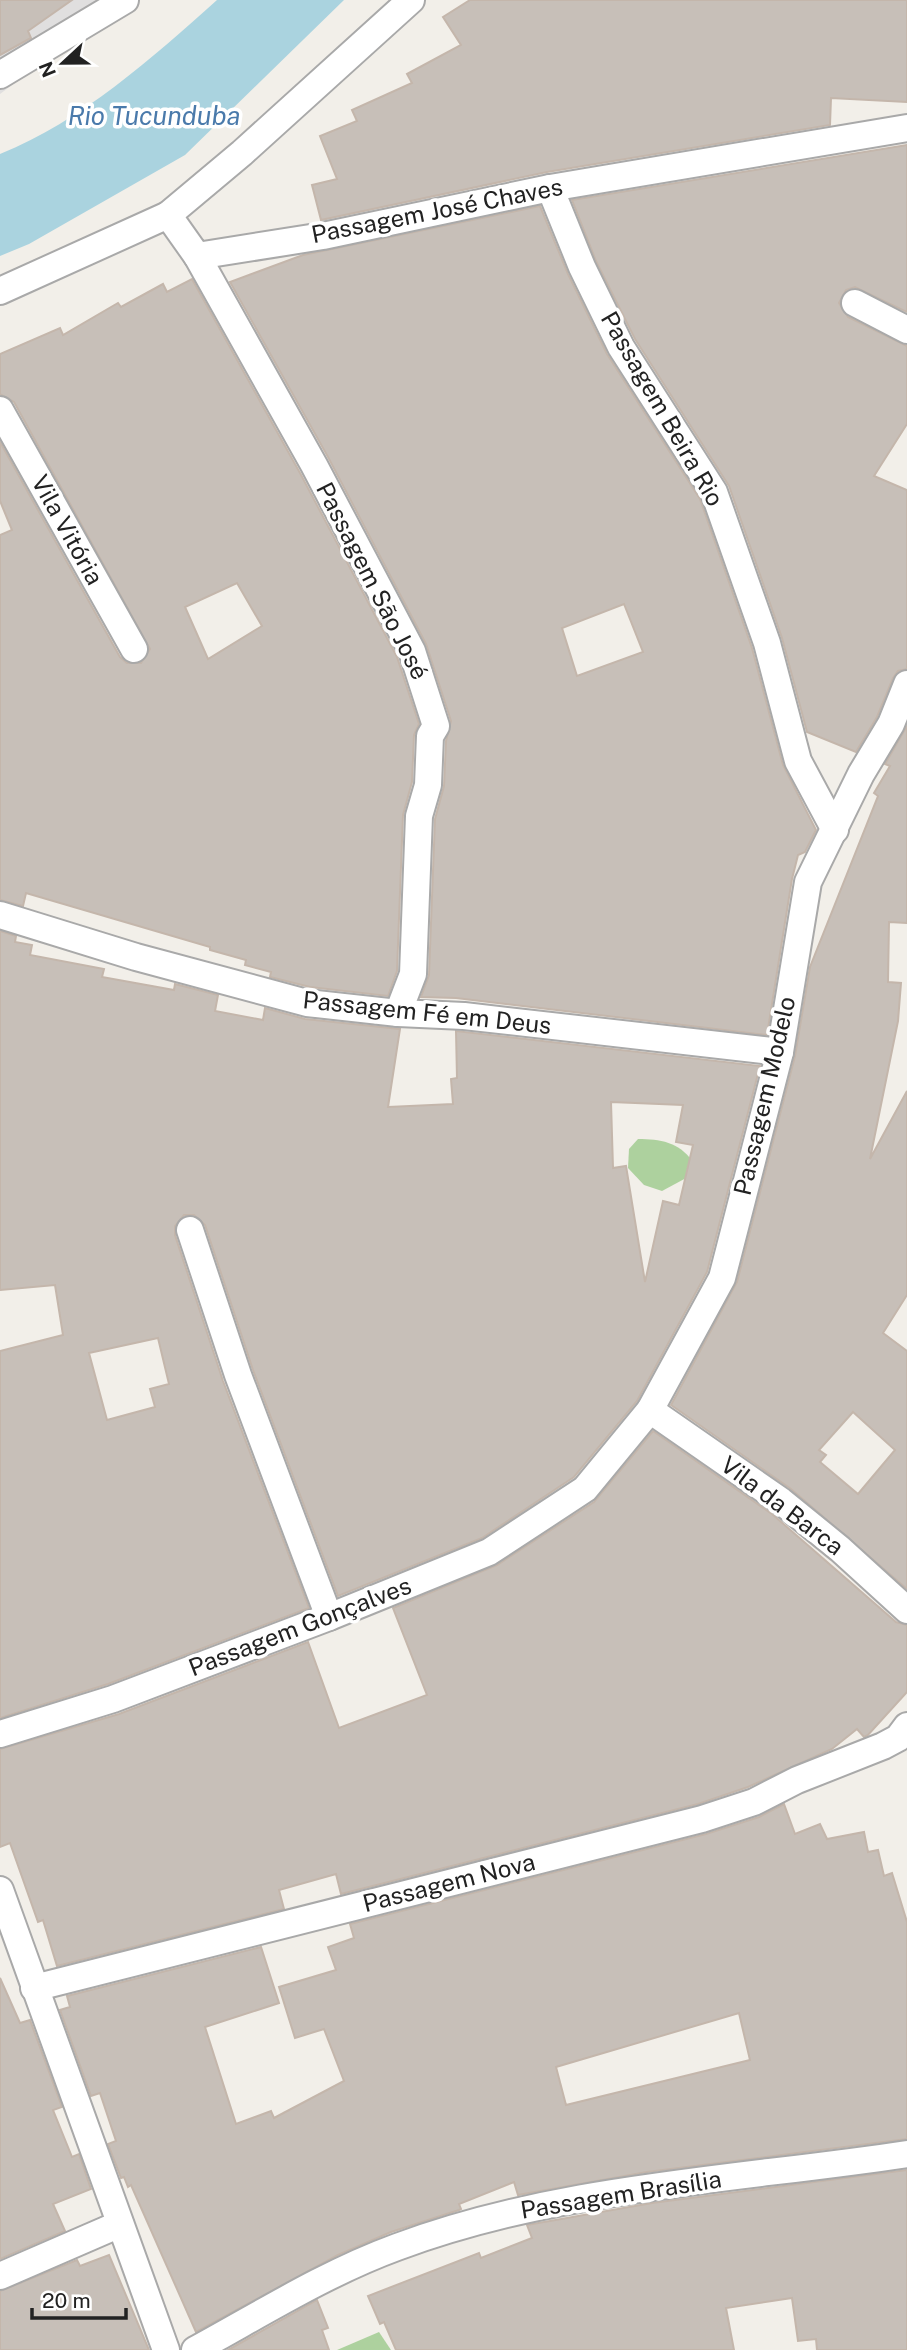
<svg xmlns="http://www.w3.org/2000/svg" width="907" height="2350" font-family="'Public Sans',sans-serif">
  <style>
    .residential { fill: #e0dfdf }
    .forest { fill: #add19e }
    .water { fill: #aad3df }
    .building { fill: #c7bfb8; stroke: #c4b6ab; stroke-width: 2; fill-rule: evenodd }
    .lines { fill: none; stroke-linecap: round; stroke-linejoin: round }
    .minor-casing { stroke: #a9a9a9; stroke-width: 30 }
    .minor { stroke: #fff; stroke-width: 26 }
    .labels { text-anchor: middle; stroke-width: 7; stroke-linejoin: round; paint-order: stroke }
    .street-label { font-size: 24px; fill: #222; stroke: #fff }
    .water-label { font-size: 26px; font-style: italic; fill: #4a7aab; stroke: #fff }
  </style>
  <rect width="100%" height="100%" fill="#f2efe9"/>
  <polygon class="residential" points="0,0 126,0 0,94"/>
  <g class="forest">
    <path d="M 638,1139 C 660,1139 679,1142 692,1161 L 688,1177 L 662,1191 L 644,1185 L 628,1168 L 629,1149 Z"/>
    <polygon points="379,2332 391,2350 337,2350"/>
  </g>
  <path class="water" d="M 217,0 L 344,0 L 185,155 L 29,244 L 0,256 L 0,154 C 82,121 152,58 217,0 Z"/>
  <g class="building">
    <polygon points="0,0 72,0 28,31 31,38 0,55"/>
    <polygon points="470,0 907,0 907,102 831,98 830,125 547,172 321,220 312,185 337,179 320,136 357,121 352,110 412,83 407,74 461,45 443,17"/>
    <polygon points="907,145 907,312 855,287 846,290 839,303 848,317 907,346 907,424 874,476 907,490 907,669 898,671 893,678 877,717 856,752 807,732 782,638 729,486 635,339 596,261 572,200"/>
    <path d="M 540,206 L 568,274 L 607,354 L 700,499 L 752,648 L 783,765 L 816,830 L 805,852 L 798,855 L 792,879 L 767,1035 L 456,998 L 421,997 L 429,975 L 435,819 L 444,786 L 446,741 L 451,721 L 426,644 L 328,457 L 230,282 L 303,255 ZM 624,604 L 643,652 L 577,676 L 562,628 Z"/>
    <path d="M 192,279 L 300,473 L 397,657 L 419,724 L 414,735 L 412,782 L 403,815 L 397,971 L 388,996 L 310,987 L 270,977 L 271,972 L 245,965 L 246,960 L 210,950 L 210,947 L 26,893 L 23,906 L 0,900 L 0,535 L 12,530 L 0,501 L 0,442 L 120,657 L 127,663 L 141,663 L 150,649 L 14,402 L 0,394 L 0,354 L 60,328 L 63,335 L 118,303 L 121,307 L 163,284 L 167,292 ZM 237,583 L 262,626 L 208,659 L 185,607 Z"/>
    <path d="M 907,726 L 907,923 L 889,922 L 888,982 L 901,983 L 898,1021 L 870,1159 L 907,1091 L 907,1295 L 883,1333 L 907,1351 L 907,1589 L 791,1489 L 671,1405 L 737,1282 L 795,1056 L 810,967 L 878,796 L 874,793 L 890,766 L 885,764 ZM 853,1412 L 895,1450 L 858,1494 L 820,1462 L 826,1455 L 819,1450 Z"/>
    <path d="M 0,931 L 16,936 L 15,942 L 32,945 L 30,955 L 104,969 L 102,977 L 174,990 L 175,984 L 218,995 L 215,1011 L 263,1020 L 265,1008 L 305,1019 L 400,1029 L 388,1107 L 453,1104 L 451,1079 L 457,1078 L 456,1031 L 760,1066 L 707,1272 L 637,1401 L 574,1477 L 482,1538 L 338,1596 L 253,1370 L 205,1225 L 194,1215 L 184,1215 L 175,1226 L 175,1235 L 223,1381 L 309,1608 L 108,1684 L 0,1718 L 0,1351 L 63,1335 L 55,1285 L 0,1290 ZM 611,1102 L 683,1105 L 676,1142 L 693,1145 L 679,1205 L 663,1201 L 645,1282 L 626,1166 L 613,1168 ZM 158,1338 L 169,1384 L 150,1389 L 155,1407 L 107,1420 L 89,1353 Z"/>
    <polygon points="653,1431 772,1514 896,1622 907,1625 907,1692 868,1735 864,1737 857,1729 832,1749 748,1787 698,1804 341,1894 336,1874 279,1890 284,1909 57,1966 43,1920 38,1922 10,1843 0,1847 0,1749 119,1714 308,1642 339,1728 427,1695 393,1608 497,1565 594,1502"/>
    <path d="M 784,1804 L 795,1834 L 820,1824 L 827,1839 L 864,1832 L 868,1852 L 878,1850 L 884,1876 L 892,1873 L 907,1922 L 907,2139 L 647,2172 L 518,2195 L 514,2182 L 459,2204 L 461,2209 L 459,2210 L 391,2232 L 338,2255 L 196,2332 L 131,2185 L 128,2187 L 124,2177 L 121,2178 L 108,2144 L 116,2141 L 100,2093 L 91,2096 L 60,2010 L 70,2007 L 67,1996 L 261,1947 L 279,2003 L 205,2027 L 236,2124 L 271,2111 L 274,2118 L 344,2081 L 324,2029 L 295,2038 L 279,1987 L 336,1970 L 328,1947 L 354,1938 L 350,1924 L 706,1834 L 759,1817 ZM 739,2013 L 750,2060 L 566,2105 L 556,2067 Z"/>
    <polygon points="0,1978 20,2023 30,2020 62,2107 53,2110 72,2157 79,2154 91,2189 53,2204 65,2231 0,2259"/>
    <polygon points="907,2170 907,2350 817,2350 816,2339 798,2341 792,2298 726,2308 734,2350 396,2350 384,2322 380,2324 368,2296 479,2253 481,2258 532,2238 527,2225 652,2203"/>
    <polygon points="109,2255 149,2350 0,2350 0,2291 77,2260 80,2266"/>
    <polygon points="317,2300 328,2328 322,2330 329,2350 228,2350"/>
  </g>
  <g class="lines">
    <defs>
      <g id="minor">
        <polyline points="0,75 125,0"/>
        <polyline points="550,188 582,267 621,347 714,492 767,643 798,761 835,830"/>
        <polyline points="168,215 242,153 411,0"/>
        <polyline points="197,256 314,465 412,651 436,726 430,736 428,785 419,816 413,974 398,1013"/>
        <polyline points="0,291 168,215 197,256 323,236 550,188 907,128"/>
        <polyline points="855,303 907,330"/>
        <polyline points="0,410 134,649"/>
        <polyline points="0,915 136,957 307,1003 398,1013 464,1016 780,1052"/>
        <polyline points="190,1230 238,1375 329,1617"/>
        <polyline points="650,1410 781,1501 840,1549 907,1610"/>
        <polyline points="0,1734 113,1699 329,1617 489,1552 585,1489 650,1410 722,1278 780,1052 808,882 861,774 891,724 907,684"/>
        <polyline points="0,1890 166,2350"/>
        <polyline points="34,1988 702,1819 754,1802 797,1780 883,1746 898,1738 907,1726"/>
        <polyline points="0,2276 120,2224"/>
        <path d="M 195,2350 C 261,2314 326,2273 397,2247 C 561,2186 736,2180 907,2154"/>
      </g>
    </defs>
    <use href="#minor" class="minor-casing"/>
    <use href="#minor" class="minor"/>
  </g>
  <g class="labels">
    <g class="street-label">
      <text transform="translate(437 211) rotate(-11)" y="8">Passagem José Chaves</text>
      <text transform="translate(662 409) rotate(60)" y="8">Passagem Beira Rio</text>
      <text transform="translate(67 530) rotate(61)" y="8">Vila Vitória</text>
      <text transform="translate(372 581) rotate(63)" y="8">Passagem São José</text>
      <text transform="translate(427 1013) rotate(6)" y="8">Passagem Fé em Deus</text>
      <text transform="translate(765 1096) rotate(-77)" y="8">Passagem Modelo</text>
      <text transform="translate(782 1506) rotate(37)" y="8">Vila da Barca</text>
      <text transform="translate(300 1627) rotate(-21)" y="8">Passagem Gonçalves</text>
      <text transform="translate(449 1883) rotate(-14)" y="8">Passagem Nova</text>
      <text transform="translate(621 2195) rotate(-9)" y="8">Passagem Brasília</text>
    </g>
    <g class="water-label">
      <text x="154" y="125">Rio Tucunduba</text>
    </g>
  </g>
  <g transform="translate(63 63) rotate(248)" stroke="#ffffff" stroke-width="5" paint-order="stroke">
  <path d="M0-5L12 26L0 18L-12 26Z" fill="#222222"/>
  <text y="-10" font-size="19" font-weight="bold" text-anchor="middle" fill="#222222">N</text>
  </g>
  <path d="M32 2308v10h94v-10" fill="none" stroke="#222222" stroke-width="3.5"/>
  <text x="42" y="2308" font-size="21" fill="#222222" stroke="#ffffff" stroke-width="5" paint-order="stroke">20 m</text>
</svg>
